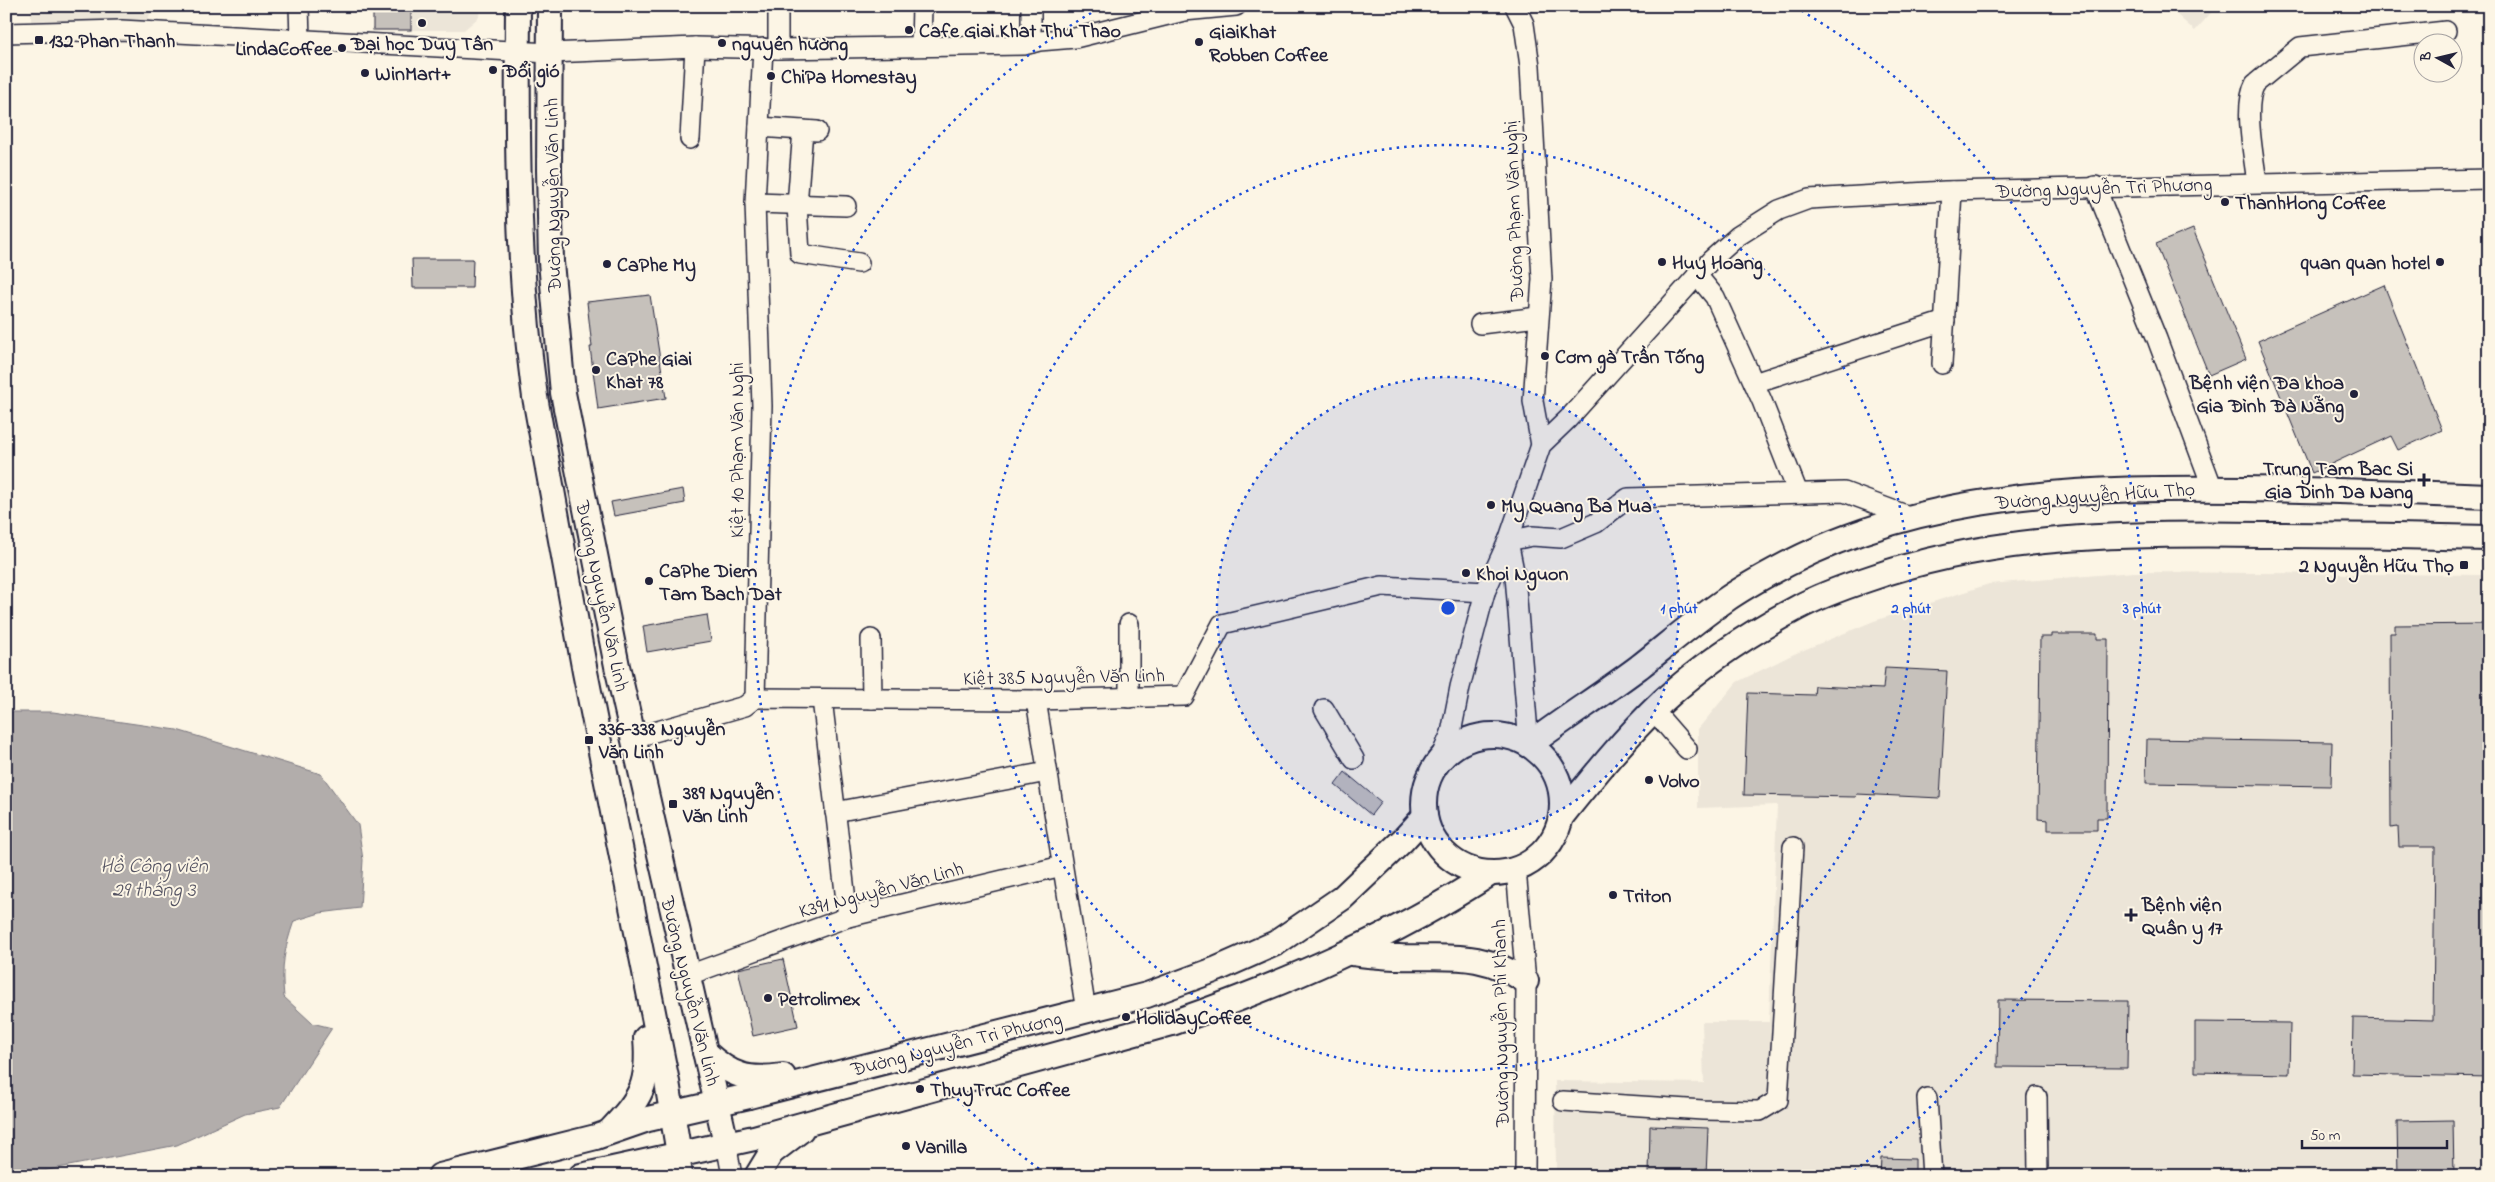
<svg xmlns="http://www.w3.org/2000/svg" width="2495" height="1182" font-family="'Indie Flower',sans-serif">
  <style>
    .built { fill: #ece5d8 }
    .water { fill: #b2adab; stroke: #78757e }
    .building { fill: #c6c1bb; stroke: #22223b }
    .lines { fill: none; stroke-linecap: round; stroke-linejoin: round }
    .minor-casing { stroke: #22223b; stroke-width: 22 }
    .major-casing { stroke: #22223b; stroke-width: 28 }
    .minor { stroke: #fcf5e5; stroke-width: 19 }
    .major { stroke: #fcf5e5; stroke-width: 24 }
    .ring { fill: none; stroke: #1d4ed8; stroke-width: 2.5; stroke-dasharray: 2.5 5 }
    .poi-dot { fill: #22223b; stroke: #fcf5e5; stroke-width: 2 }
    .labels { text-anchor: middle; stroke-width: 4; stroke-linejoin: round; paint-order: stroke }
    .poi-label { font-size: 20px; font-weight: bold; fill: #22223b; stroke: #fcf5e5; text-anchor: start }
    .street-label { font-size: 20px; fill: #22223b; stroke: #fcf5e5 }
    .water-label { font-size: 21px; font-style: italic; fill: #545362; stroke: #fcf5e5 }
    .centre { fill: #1d4ed8; stroke: #fcf5e5; stroke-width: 2.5 }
    .ring-label { font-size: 15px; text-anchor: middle; font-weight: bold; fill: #1d4ed8; stroke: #fcf5e5; stroke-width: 4; stroke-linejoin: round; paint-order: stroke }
  </style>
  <rect width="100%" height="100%" fill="#fcf5e5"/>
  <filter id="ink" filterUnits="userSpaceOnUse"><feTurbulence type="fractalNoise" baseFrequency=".02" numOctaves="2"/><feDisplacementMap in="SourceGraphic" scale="10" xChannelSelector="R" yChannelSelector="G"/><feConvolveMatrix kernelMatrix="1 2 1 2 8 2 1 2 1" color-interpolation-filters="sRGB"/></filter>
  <g filter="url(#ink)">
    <g class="built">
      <polygon points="31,6 152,6 145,32 31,33"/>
      <polygon points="373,6 480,6 479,17 464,30 373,30"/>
      <polygon points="2167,6 2217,6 2195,31"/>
      <polygon points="2134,572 2489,575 2489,1176 1556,1176 1555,1081 1704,1083 1702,1022 1769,1022 1777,805 1698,808 1698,729 1737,682 1794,654 1874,621 1989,584"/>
    </g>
    <path class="water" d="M 6,712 L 53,712 L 177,730 L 321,774 L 358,825 L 363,860 L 360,908 L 320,913 L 294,921 C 284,950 281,966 284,997 L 312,1023 L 332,1028 L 280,1107 L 245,1114 L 177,1145 L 17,1176 L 6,1176 Z"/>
    <g class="building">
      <rect x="373" y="6" width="38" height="24"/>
      <polygon points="2193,229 2246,359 2209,375 2156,244"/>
      <polygon points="412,259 473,259 472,288 413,288"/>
      <polygon points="2384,285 2442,430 2398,450 2391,436 2312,473 2258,341"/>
      <polygon points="650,295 666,398 598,409 590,347 592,347 587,302"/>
      <polygon points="683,489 685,503 614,516 611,502"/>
      <polygon points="707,615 711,641 647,652 643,626"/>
      <polygon points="2489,624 2489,1077 2352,1074 2353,1018 2433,1020 2435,847 2399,847 2398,827 2391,828 2390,633 2395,633 2395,625"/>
      <polygon points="2051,634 2097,634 2097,639 2108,639 2107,818 2097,818 2097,830 2048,830 2048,820 2038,819 2040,637 2051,637"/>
      <polygon points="1885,668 1947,671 1940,798 1857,794 1856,797 1744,795 1748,693 1814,695 1815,686 1883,689"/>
      <polygon points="2147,739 2332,742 2331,786 2146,783"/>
      <polygon points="1345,772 1381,802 1371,815 1335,785"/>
      <polygon points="783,959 798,1026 753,1036 738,969"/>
      <polygon points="1998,1000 2128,1001 2127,1068 1997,1067"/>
      <polygon points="2195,1022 2290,1023 2289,1074 2195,1072"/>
      <polygon points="2453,1120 2454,1176 2398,1176 2397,1121"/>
      <polygon points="1650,1126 1708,1128 1706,1176 1649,1176"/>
      <polygon points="1881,1158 1915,1159 1915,1176 1880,1176"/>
    </g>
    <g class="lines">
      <defs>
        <g id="minor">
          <polyline points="299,6 300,39"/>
          <polyline points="1031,6 1031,43"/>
          <polyline points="1515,6 1524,24 1530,66 1542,279 1533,401 1541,445"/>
          <polyline points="6,33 121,30 550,53 695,47 778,49 1024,45 1039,41 1075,38 1184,11 1236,6"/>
          <polyline points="921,46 922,6"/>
          <polyline points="778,49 778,6"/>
          <polyline points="759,127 817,131"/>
          <polyline points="803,130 797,205 800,254 859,263"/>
          <polyline points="690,139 695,47"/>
          <path d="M 2257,183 C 2254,157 2243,106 2255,84 L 2300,47 L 2446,31"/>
          <polyline points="2095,186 2157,339 2213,489"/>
          <polyline points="755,203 846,206"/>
          <polyline points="1697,275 1715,297 1762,401 1798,493"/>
          <polyline points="1480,324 1538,317"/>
          <polyline points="1942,364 1952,191"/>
          <polyline points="1754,383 1945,321"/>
          <polyline points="1508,541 1532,536 1561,538 1596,523 1628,498 1844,492 1911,517"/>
          <polyline points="1508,541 1515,576 1529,745"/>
          <polyline points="1129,624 1129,698"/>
          <polyline points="871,639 872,699"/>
          <polyline points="755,698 762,406 755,203 763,48"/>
          <polyline points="822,699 848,917"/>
          <polyline points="1036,700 1086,1011"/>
          <polyline points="1324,709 1354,759"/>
          <polyline points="1654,711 1687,749"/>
          <polyline points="633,738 745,706 755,698 1036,700 1184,696 1222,624 1382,586 1485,592"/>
          <polyline points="1438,763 1451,733 1460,687 1485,592 1508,541 1541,445 1568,419 1711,260 1738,236 1779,210 1809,199 1945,191 2489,179"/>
          <polyline points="835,812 1047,772"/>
          <polyline points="1516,870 1526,981 1525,1176"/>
          <polyline points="686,976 848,917 1062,866"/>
          <polyline points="2037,1097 2038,1176"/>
          <polyline points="1927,1098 1932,1176"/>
          <polyline points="1563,1101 1703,1110 1760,1111 1778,1100 1793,847"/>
          <polyline points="726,1143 732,1176"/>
          <polyline points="679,1154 683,1176"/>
        </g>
        <g id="major">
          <path d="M 518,6 C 517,136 517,268 535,397 L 585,672 L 667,1082 L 679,1154"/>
          <polyline points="550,6 549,170 551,262 563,393 617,666 726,1143"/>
          <circle cx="1493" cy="804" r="69"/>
          <path d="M 1529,745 C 1565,718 1603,694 1639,667 C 1667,645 1695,621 1724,601 C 1744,587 1766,575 1787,564 C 1927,491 2091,487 2246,489 C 2327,490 2408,493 2489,496"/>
          <path d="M 1561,817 C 1593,777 1625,737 1663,701 C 1702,665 1750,633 1797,608 C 1819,596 1844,587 1868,579 C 1995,534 2130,533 2263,535 C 2338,535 2414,536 2489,538"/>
          <path d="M 1352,953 C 1368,955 1383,957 1399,957 C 1450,959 1479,950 1526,981"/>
          <path d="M 705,1052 C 732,1077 748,1081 783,1076"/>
          <path d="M 609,1132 C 641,1098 650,1085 646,1038"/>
          <polyline points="440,1176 596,1137 648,1119 749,1096 1147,995 1217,969 1276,943 1342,898 1403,840 1425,816"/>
          <path d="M 581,1176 L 754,1138 L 1172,1023 C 1283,984 1392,938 1491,873"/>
          <polyline points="757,1176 771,1153 801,1130"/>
        </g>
      </defs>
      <use href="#minor" class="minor-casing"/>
      <use href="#major" class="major-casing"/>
      <use href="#minor" class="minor"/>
      <use href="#major" class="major"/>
    </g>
  </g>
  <circle cx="1448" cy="608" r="231" fill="#1d4ed8" fill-opacity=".12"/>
  <g class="ring">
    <circle cx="1448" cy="608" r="231"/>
    <circle cx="1448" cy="608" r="463"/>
    <path d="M1045 1173A694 694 0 0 1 1101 7M1795 7A694 694 0 0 1 1851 1173"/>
  </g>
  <g class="poi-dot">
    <circle cx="422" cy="23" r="5"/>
    <circle cx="909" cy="30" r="5"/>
    <rect x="34" y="35" width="10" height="10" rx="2.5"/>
    <circle cx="1199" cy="42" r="5"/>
    <circle cx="722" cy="43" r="5"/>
    <circle cx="342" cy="48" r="5"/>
    <circle cx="493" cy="70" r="5"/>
    <circle cx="365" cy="73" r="5"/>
    <circle cx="771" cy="76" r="5"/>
    <circle cx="2225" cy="202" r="5"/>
    <circle cx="1662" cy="262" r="5"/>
    <circle cx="2440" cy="262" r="5"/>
    <circle cx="607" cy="264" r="5"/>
    <circle cx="1545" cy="356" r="5"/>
    <circle cx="596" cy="370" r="5"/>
    <circle cx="2354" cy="394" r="5"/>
    <path d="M2421.5 472.5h5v5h5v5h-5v5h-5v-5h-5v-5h5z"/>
    <circle cx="1491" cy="505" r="5"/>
    <rect x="2459" y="560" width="10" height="10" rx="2.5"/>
    <circle cx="1466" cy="573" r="5"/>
    <circle cx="649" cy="581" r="5"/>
    <rect x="584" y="735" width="10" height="10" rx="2.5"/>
    <circle cx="1649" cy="780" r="5"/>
    <rect x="668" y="799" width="10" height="10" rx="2.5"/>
    <circle cx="1613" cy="895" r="5"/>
    <path d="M2128.5 907.5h5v5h5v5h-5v5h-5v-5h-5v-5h5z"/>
    <circle cx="768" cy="998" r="5"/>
    <circle cx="1126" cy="1017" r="5"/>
    <circle cx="920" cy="1089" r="5"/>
    <circle cx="906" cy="1146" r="5"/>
  </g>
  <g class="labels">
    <g class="poi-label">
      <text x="919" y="37">Cafe Giai Khat Thu Thao</text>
      <text x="1209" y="38">GiaiKhat<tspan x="1209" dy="23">Robben Coffee</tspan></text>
      <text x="49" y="47">132 Phan Thanh</text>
      <text x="422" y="50" text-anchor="middle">Đại học Duy Tân</text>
      <text x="732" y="50">nguyên hường</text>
      <text x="332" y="55" text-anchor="end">LindaCoffee</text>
      <text x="503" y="77">Đổi gió</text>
      <text x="375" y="80">WinMart+</text>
      <text x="781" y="83">ChiPa Homestay</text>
      <text x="2235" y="209">ThanhHong Coffee</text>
      <text x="1672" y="269">Huy Hoang</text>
      <text x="2430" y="269" text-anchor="end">quan quan hotel</text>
      <text x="617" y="271">CaPhe My</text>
      <text x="1555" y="363">Cơm gà Trần Tống</text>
      <text x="606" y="365">CaPhe Giai<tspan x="606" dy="23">Khat 78</tspan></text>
      <text x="2344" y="389" text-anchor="end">Bệnh viện Đa khoa<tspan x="2344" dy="23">Gia Đình Đà Nẵng</tspan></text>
      <text x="2413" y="475" text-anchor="end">Trung Tam Bac Si<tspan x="2413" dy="23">Gia Dinh Da Nang</tspan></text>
      <text x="1501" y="512">My Quang Ba Mua</text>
      <text x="2454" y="572" text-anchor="end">2 Nguyễn Hữu Thọ</text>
      <text x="659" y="577">CaPhe Diem<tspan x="659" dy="23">Tam Bach Dat</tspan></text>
      <text x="1476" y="580">Khoi Nguon</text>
      <text x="599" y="735">336-338 Nguyễn<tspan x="599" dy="23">Văn Linh</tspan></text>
      <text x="1659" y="787">Volvo</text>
      <text x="683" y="799">389 Nguyễn<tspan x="683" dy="23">Văn Linh</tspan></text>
      <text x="1623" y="902">Triton</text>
      <text x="2142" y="911">Bệnh viện<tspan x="2142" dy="23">Quân y 17</tspan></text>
      <text x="778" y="1005">Petrolimex</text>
      <text x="1136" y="1024">HolidayCoffee</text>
      <text x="930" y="1096">ThuyTruc Coffee</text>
      <text x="916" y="1153">Vanilla</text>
    </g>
    <g class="street-label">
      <text transform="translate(2104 187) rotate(-2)" y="7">Đường Nguyễn Tri Phương</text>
      <text transform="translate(552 195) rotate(-91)" y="7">Đường Nguyễn Văn Linh</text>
      <text transform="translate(1513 211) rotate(-92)" y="7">Đường Phạm Văn Nghị</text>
      <text transform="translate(736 450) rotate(-90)" y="7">Kiệt 10 Phạm Văn Nghi</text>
      <text transform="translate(2095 495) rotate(-4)" y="7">Đường Nguyễn Hữu Thọ</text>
      <text transform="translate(603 596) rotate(78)" y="7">Đường Nguyễn Văn Linh</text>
      <text transform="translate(1064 676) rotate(-1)" y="7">Kiệt 385 Nguyễn Văn Linh</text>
      <text transform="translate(881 889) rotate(-15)" y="7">K391 Nguyễn Văn Linh</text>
      <text transform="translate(691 991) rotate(76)" y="7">Đường Nguyễn Văn Linh</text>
      <text transform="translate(1500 1023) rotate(-91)" y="7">Đường Nguyễn Phi Khanh</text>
      <text transform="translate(956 1043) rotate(-14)" y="7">Đường Nguyễn Tri Phương</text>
    </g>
    <g class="water-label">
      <text x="154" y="872">Hồ Công viên<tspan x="154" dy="24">29 tháng 3</tspan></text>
    </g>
  </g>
  <circle cx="1448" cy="608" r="8" class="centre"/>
  <g class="ring-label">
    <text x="1679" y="613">1 phút</text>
    <text x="1911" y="613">2 phút</text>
    <text x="2142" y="613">3 phút</text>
  </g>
  <rect width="2495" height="1182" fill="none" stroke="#fcf5e5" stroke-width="25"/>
  <rect x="12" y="12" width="2470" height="1157" fill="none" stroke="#22223b" stroke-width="2" filter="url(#ink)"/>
  <g transform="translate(2438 58) rotate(278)"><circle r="24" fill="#fcf5e5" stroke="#a5a1a1"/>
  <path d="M0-4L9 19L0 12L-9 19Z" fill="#22223b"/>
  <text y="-8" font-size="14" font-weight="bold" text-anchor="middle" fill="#22223b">B</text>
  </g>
  <path d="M2302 1140v8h145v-8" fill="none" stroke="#22223b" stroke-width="2.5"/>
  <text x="2310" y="1140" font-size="15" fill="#22223b" stroke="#fcf5e5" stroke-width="4" paint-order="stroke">50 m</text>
</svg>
